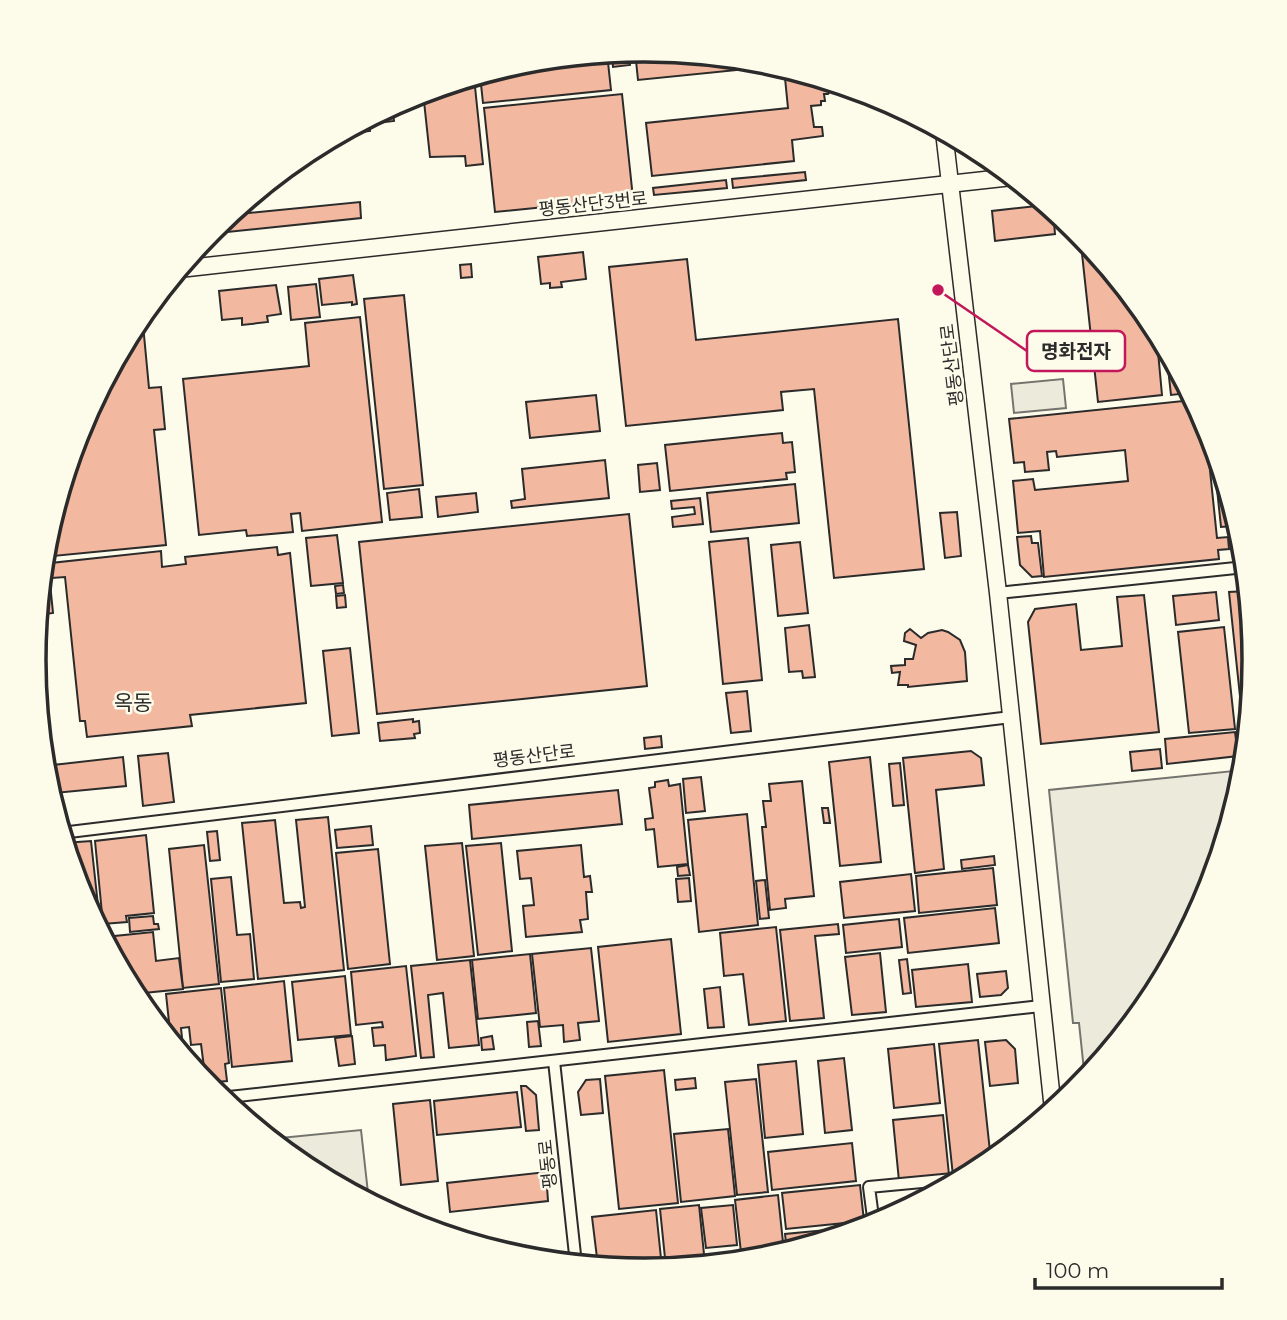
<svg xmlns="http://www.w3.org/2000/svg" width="1287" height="1320" font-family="Montserrat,'Noto Sans KR',sans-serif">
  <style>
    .green { fill: #ecebdb; stroke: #74746e; stroke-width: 2 }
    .parking { fill: #eceadb; stroke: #74746e; stroke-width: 2 }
    .building { fill: #f2b8a0; stroke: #2b2b2b; stroke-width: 2 }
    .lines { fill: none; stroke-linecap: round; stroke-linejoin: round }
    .street-casing { stroke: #2b2b2b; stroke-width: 14 }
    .secondary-casing { stroke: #2b2b2b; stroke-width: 19 }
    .street { stroke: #fdfbea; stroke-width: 10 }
    .secondary { stroke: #fdfbea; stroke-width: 16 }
    .labels { text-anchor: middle; stroke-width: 5; stroke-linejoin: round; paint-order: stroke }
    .street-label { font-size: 18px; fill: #2b2b2b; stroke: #fdfbea }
    .quarter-label { font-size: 21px; fill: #2b2b2b; stroke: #fdfbea }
    .rim { fill: none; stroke: #2b2b2b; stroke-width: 3.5 }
    .leader { fill: none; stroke: #c2185b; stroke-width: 2.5 }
    .callout-dot { fill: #c2185b; stroke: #fdfbea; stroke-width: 2.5 }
    .callout { fill: #fdfbea; stroke: #c2185b; stroke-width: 2.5 }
    .callout-label { font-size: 19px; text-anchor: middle; font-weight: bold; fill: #2b2b2b }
  </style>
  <rect width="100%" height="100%" fill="#fdfbea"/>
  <g class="green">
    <polygon points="1063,379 1066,408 1014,413 1011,384"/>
    <polygon points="361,1130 369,1202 304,1167 270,1139"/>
  </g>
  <g class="parking">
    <polygon points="1243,770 1242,779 1207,894 1151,999 1085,1080 1079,1023 1073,1023 1049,790"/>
    <polygon points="558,1251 559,1262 513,1255"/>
  </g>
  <g class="building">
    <polygon points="644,50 763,62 777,66 638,80 635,51"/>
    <polygon points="628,51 630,65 613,67 612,53"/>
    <polygon points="607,53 611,90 483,103 480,75 525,61"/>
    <polygon points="784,68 836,84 828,94 824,94 825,101 821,101 821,105 811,106 814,127 822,127 823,136 792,140 794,161 652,176 646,123 788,108"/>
    <polygon points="474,77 483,164 466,166 465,156 430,157 423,92"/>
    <polygon points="622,94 633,198 495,212 484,108"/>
    <polygon points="392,106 394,121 369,124 370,131 339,135"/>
    <polygon points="805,172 806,180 733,188 732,179"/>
    <polygon points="726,180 727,188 654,195 653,188"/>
    <polygon points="360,202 361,218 208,234 228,215"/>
    <polygon points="1046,205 1053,210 1055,234 995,241 992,211"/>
    <polygon points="1080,235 1156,330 1162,395 1098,402"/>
    <polygon points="583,252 586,279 561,282 562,287 550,288 550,283 541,284 538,257"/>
    <polygon points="687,259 696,340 898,319 924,569 834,578 814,389 781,392 783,410 626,426 609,267"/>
    <polygon points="471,264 472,277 461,278 460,265"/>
    <polygon points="353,275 357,304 352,305 352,302 322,305 319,279"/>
    <polygon points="316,284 320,317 291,320 288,287"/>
    <polygon points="276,285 281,314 267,316 268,322 242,325 242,318 222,320 219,291"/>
    <polygon points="404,295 423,485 384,489 364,299"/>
    <polygon points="142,314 149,388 161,387 165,429 154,430 166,545 43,557 45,541 80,426"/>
    <polygon points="360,317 382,522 302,531 300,513 291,514 293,532 247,536 246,530 199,535 183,379 309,366 305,323"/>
    <polygon points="1166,350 1189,393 1171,395"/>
    <polygon points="596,395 600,431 530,438 526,402"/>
    <polygon points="1193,400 1205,422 1217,538 1228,537 1229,549 1218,550 1219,559 1044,577 1040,531 1018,533 1013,481 1033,479 1035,490 1128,481 1125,450 1057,457 1056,451 1047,452 1049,470 1025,472 1024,462 1014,463 1009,419"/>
    <polygon points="782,433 783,443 792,442 795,472 786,473 787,479 670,491 665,445"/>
    <polygon points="1212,441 1233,511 1231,512 1233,526 1221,527"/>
    <polygon points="605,460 609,498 512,508 511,501 525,499 522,469"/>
    <polygon points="657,463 660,490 640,492 638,465"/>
    <polygon points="795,484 799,523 711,532 707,493"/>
    <polygon points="419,489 422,517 390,520 387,493"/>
    <polygon points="476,493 478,512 438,517 436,497"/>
    <polygon points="700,498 703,524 673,527 672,517 695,514 694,507 672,509 671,501"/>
    <polygon points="957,512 961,556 945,558 940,513"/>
    <polygon points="629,514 647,686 377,714 359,542"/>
    <polygon points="337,535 343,583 311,586 306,538"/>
    <polygon points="1031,536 1032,543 1038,543 1042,576 1032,577 1020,565 1017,537"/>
    <polygon points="748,538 762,680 723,684 709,542"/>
    <polygon points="800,542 808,613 778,616 771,545"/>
    <polygon points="277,547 278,555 290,553 306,703 190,715 192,726 87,737 85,721 80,721 65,577 52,578 51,563 161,551 162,567 186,564 185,557"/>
    <polygon points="42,569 45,569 46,583 50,583 53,613 38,615"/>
    <polygon points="343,585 344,593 336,594 335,586"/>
    <polygon points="1247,591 1254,660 1245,744 1229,592"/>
    <polygon points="1216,592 1219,620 1176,625 1173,596"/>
    <polygon points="345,595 346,607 337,608 336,596"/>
    <polygon points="1144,595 1159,732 1041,744 1028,622 1035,609 1076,604 1081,650 1122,646 1117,597"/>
    <polygon points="809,625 815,677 803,678 802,671 789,672 785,628"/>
    <polygon points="1224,627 1235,729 1189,733 1178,632"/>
    <polygon points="910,629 921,638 928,633 942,630 948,632 960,640 965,652 967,681 908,687 908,685 898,685 900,672 892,673 891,666 905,665 905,659 913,659 916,645 904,641 905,633"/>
    <polygon points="350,648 359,733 332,736 323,651"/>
    <polygon points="747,691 751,731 731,733 726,693"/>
    <polygon points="413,719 413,722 419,721 420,733 414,734 415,738 380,741 378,723"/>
    <polygon points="1235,732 1238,756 1167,764 1165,739"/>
    <polygon points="661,736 662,747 645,749 644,738"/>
    <polygon points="1160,749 1162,768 1132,771 1130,752"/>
    <polygon points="971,751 981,758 984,785 936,790 944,869 915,873 903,758"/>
    <polygon points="168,753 174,802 143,806 138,756"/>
    <polygon points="123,757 126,786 55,793 53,765"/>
    <polygon points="870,757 881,862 840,866 829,762"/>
    <polygon points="900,763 904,805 893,806 889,764"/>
    <polygon points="44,770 47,770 49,794 45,779"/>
    <polygon points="701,777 705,811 686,813 683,779"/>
    <polygon points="668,780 669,786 680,784 688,864 658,867 654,829 646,830 645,819 653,818 649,788 655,787 655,782"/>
    <polygon points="802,781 814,896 785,899 786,908 770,910 762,827 766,827 763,801 771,801 769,784"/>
    <polygon points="618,790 622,824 472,839 469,805"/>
    <polygon points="822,808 828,808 830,823 824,823"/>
    <polygon points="747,814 758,925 699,932 688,820"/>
    <polygon points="328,817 344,970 258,979 242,823 275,820 284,903 300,902 301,908 305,907 296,820"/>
    <polygon points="371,826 373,845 337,848 335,830"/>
    <polygon points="217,831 220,860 210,861 207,832"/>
    <polygon points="146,835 154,913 126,916 127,922 103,924 95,841"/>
    <polygon points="91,841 101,933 80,893 64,843"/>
    <polygon points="462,843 474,956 437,960 425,846"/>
    <polygon points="501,843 512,951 478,955 466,846"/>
    <polygon points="204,845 219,984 183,988 169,849"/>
    <polygon points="581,845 584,877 590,876 592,892 586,892 588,919 580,920 582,932 526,937 523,906 534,905 531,878 520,879 517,851"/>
    <polygon points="378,849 390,964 348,969 336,853"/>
    <polygon points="994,856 995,865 962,869 961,860"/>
    <polygon points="688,865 690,875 678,876 677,867"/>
    <polygon points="993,868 997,905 919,913 916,876"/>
    <polygon points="911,874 915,911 844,918 840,882"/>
    <polygon points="231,877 237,935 250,934 254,979 221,982 211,879"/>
    <polygon points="689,878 691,901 678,902 676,879"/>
    <polygon points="765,880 769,918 760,919 756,881"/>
    <polygon points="995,908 999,943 908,953 904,918"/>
    <polygon points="153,916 154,924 158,924 159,929 130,932 129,918"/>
    <polygon points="899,919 902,947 846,953 843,925"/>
    <polygon points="838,924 839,934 815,936 824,1018 790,1021 780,930"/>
    <polygon points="776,927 786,1021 749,1025 743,974 724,976 720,933"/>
    <polygon points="153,932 156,961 179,958 183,989 134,994 106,943 105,937"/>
    <polygon points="671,939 681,1034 608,1042 598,947"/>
    <polygon points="591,948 599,1021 578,1023 580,1040 564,1042 563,1025 540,1027 532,954"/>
    <polygon points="880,953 886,1012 852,1015 845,957"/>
    <polygon points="530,954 536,1013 478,1019 472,960"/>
    <polygon points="907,959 911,993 903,994 899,960"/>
    <polygon points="470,960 479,1045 449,1048 443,993 428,995 434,1057 421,1058 411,966"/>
    <polygon points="968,964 972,1002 916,1007 912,970"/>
    <polygon points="406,966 416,1056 386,1060 385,1045 374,1046 372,1028 383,1027 382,1022 356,1025 351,972"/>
    <polygon points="1006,971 1008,988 1001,995 980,997 977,974"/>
    <polygon points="345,976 351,1035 298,1040 292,982"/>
    <polygon points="284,981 292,1061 232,1067 224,988"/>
    <polygon points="720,987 724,1027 708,1028 704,989"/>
    <polygon points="221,988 229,1063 225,1064 227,1081 206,1083 201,1044 191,1045 189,1027 181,1028 184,1057 171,1041 166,994"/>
    <polygon points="538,1021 541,1046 529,1047 527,1022"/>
    <polygon points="352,1036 355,1064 339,1066 335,1038"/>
    <polygon points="492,1036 494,1049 482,1050 481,1038"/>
    <polygon points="978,1040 991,1161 970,1174 953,1176 939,1044"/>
    <polygon points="1006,1040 1015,1049 1018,1083 990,1086 985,1042"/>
    <polygon points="934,1044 940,1103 894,1108 888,1049"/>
    <polygon points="844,1058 852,1130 825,1133 818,1061"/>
    <polygon points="796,1061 803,1134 765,1138 758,1065"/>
    <polygon points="664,1070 678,1203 619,1209 605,1076"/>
    <polygon points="695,1078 696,1088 676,1090 675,1080"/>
    <polygon points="600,1079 603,1113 581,1115 578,1092 586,1080"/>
    <polygon points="756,1079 768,1192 737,1195 725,1082"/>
    <polygon points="521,1086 526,1086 536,1095 539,1130 526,1131"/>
    <polygon points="517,1092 521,1127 437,1135 434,1101"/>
    <polygon points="430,1100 438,1181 401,1185 393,1104"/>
    <polygon points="943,1115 949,1175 899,1181 893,1120"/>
    <polygon points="728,1129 735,1196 681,1202 674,1134"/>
    <polygon points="852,1143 856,1181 772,1190 768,1152"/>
    <polygon points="546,1172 548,1201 450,1212 447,1183"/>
    <polygon points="860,1185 864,1221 786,1229 782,1193"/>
    <polygon points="778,1195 784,1252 762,1259 742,1261 735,1200"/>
    <polygon points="699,1205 705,1264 666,1268 660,1209"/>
    <polygon points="733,1205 737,1245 706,1248 701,1208"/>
    <polygon points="656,1210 662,1268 643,1270 598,1266 592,1217"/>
    <polygon points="826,1230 827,1239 787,1251 785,1234"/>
  </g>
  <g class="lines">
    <defs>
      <g id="street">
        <polyline points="998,593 1245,567"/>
        <polyline points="61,833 1011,717"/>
        <polyline points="554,1061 576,1264"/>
        <polyline points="220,1098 1041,1006"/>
        <polyline points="874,1225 869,1187 964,1178"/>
      </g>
      <g id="secondary">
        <polyline points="944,132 998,593 1053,1110"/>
        <polyline points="179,269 1012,177"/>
      </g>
    </defs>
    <use href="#street" class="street-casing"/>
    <use href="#secondary" class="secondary-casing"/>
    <use href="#street" class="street"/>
    <use href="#secondary" class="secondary"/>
  </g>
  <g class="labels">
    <g class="street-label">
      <text transform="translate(593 204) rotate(-6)" y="6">평동산단3번로</text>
      <text transform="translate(952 365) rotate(-97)" y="6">평동산단로</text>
      <text transform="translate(534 756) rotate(-7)" y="6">평동산단로</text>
      <text transform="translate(548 1164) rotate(-96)" y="6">평동로</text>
    </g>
    <g class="quarter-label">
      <text x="133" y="710">옥동</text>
    </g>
  </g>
  <path d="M0 0H1287V1320H0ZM46 660a598 598 0 1 1 1196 0a598 598 0 1 1-1196 0Z" fill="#fdfbea" fill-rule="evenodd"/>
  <path class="rim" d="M46 660a598 598 0 1 1 1196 0a598 598 0 1 1-1196 0Z"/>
  <path class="leader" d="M938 290L1027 351"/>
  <circle class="callout-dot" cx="938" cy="290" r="7"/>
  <rect class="callout" x="1027" y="331" width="98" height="40" rx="7"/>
  <g class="callout-label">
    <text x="1076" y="358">명화전자</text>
  </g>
  <path d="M1035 1278v10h187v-10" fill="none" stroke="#2b2b2b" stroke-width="3.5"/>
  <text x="1046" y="1278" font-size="21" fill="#2b2b2b" stroke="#fdfbea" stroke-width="5" paint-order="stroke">100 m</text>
</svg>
